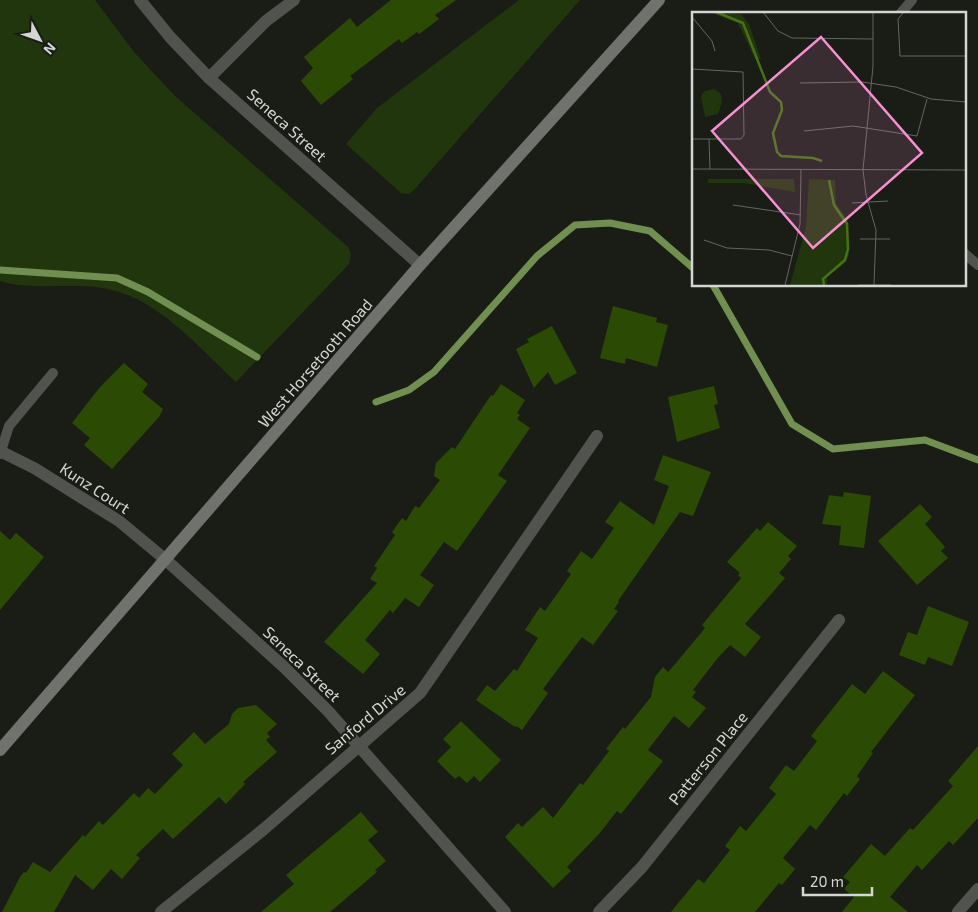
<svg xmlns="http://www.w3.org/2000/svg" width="978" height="912" font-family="'Exo 2',sans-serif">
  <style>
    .green { fill: #21360c }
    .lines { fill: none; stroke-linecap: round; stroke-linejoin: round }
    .stream { stroke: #708f50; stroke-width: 7 }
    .building { fill: #2b4b04 }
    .service { stroke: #51534f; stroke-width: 10 }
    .minor { stroke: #51534f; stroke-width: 12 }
    .secondary { stroke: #6f726d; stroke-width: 12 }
    .labels { text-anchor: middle; stroke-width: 4; stroke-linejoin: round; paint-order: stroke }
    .street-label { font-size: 16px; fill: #d3d6d2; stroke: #191d16 }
    .inset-river { fill: none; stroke: #467118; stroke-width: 2.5 }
    .inset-road { fill: none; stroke: #636761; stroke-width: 1 }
    .view { fill: #f690d1; fill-opacity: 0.15; stroke: #f690d1; stroke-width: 2.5 }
    .inset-edge { fill: none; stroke: #d3d6d2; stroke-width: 2.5 }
  </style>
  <rect width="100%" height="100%" fill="#191d16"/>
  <g class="green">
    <path d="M 0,0 L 95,0 L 134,52 L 175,96 L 348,247 L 351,254 L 349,264 L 236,382 C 195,344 154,293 96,287 C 66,284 28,290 0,281 Z"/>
    <polygon points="519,0 580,0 414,190 409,194 401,193 346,144 377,108"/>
  </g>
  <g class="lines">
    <g class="stream">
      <polyline points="0,270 117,278 148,292 257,357"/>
      <polyline points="713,285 792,424 833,449 925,440 978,460"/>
      <polyline points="376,402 409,390 434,372 537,256 575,225 610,223 650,231 693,268"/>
    </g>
  </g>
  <g class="building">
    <polygon points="391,0 456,0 435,15 439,19 419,34 417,32 402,43 399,39 350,76 353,79 321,105 301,81 313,68 304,57 350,18 357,27"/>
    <polygon points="613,306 657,318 656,322 668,325 657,367 626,358 625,364 600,358"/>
    <polygon points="552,326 577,373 555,385 548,372 534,388 516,349 529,342 527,339"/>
    <polygon points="124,363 148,384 142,392 163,409 159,417 112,469 84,445 90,438 72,423 100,387"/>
    <polygon points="501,384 525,400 517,413 520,415 517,419 530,428 498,475 507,481 457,551 444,542 420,575 434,585 419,607 405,598 393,613 390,610 365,640 380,654 363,674 324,642 377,583 370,579 377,568 374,566 395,535 392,532 402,518 406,521 415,506 419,508 440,480 434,476 436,463 452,447 455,449 491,395 493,396"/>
    <polygon points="714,386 718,404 714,405 720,428 677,442 668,397"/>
    <polygon points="663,455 711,472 693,516 680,512 618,601 619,602 614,609 618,611 593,645 582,637 543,689 548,693 522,730 516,726 515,727 476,700 487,685 495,691 514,669 517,671 538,638 525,630 540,607 545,611 571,574 567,571 581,551 592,559 614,528 605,522 620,501 654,525 669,486 654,480"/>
    <polygon points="844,492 871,496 864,548 839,545 841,526 822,524 829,495 843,497"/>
    <polygon points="920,504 932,517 925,524 945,547 941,551 948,558 917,585 878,541"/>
    <polygon points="768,522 797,546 788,556 791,559 779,573 785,578 745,624 761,637 745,657 730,645 717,659 693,690 696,692 692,697 706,708 689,728 674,716 648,750 663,761 621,814 617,811 599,834 567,867 571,871 553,888 505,837 518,823 522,827 543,807 553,818 580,783 583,785 609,751 606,749 623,727 625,729 651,697 655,677 663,667 668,672 676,663 705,628 702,625 741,578 738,575 740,573 727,562 757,528 760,531"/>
    <polygon points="0,531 10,540 16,533 44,557 0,610"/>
    <polygon points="928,606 969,622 952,666 928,657 925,665 899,655 908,632 917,635"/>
    <polygon points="883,671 915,695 871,752 873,753 857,776 860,779 847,796 844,793 816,830 810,825 783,858 795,869 782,885 779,883 755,912 671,912 698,879 704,883 730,850 725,846 740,826 746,831 776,794 769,788 786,765 794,771 817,741 811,736 852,684 865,694"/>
    <polygon points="256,705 277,724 267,733 270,737 266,740 277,752 243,782 245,784 226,804 219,797 173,839 163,829 136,855 140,858 122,879 111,869 93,890 75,875 54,912 2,912 20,877 24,872 26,873 33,862 50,872 83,835 85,837 99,821 103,825 134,793 139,798 148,788 155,794 183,765 172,754 194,732 205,744 229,724 232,714 238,708"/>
    <polygon points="461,721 501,760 480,782 474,776 467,783 459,776 455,779 437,761 451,747 443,739"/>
    <polygon points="978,746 978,818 953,845 949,841 922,870 917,865 890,897 908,912 842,912 854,897 844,889 850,882 843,877 871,844 885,856 910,828 913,830 953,786 948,781"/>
    <polygon points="361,812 378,832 368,840 386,861 375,870 377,872 330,912 261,912 294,884 286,875"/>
  </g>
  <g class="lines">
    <g class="service">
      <polyline points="900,14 912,0"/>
      <polyline points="964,253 978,265"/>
      <polyline points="0,454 9,426 53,373"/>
    </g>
    <g class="minor">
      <polyline points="140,0 170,37 209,78 420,265"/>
      <polyline points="209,78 266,21 294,0"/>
      <polyline points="0,451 34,468 119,521 166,560 284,667 328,711 505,912"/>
      <polyline points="161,912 264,829 420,693 597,436"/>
      <polyline points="599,912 642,867 839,620"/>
      <polyline points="958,912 978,889"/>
    </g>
    <polyline class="secondary" points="0,750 420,265 659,0"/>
  </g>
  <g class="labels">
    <g class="street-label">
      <text transform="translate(287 125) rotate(42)" y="6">Seneca Street</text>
      <text transform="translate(315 363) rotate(-49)" y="6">West Horsetooth Road</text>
      <text transform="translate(95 488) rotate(33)" y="6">Kunz Court</text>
      <text transform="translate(302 664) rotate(44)" y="6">Seneca Street</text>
      <text transform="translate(365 719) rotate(-40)" y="6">Sanford Drive</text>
      <text transform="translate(708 758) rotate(-51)" y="6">Patterson Place</text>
    </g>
  </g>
  <g transform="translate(692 12)">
    <rect width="274" height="274" fill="#191d16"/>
    <path d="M 17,0 L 49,2 L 57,12 L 69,47 L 63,47 L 46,11 ZM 22,77 L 29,82 L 30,90 L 26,102 L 13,105 L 9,84 L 13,79 ZM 16,167 L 102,167 L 103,180 L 52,171 L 16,171 ZM 117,167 L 143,168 L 144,192 L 156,208 L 157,243 L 152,252 L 135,265 L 135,273 L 98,273 L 114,215 Z" fill="#21360c"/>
    <path class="inset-river" d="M 24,0 L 51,11 L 78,80 L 89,90 L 90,98 L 81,121 L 85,140 L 89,144 L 121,146 L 130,149M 132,273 L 131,267 L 153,248 L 156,237 L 155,212 L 142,193 L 137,168"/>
    <path class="inset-road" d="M 71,0 L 86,19 L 100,26 L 181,27M 181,0 L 181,54 L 171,158 L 174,183 L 184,218 L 182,273M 212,0 L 206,7 L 208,44 L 274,44M 0,5 L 20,29 L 23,39M 0,57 L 51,60 L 52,123 L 49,127 L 0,127M 108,71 L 170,70 L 204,75 L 239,87 L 274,90M 112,119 L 161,114 L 225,124 L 235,87M 17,127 L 18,157M 0,157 L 274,158M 160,191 L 196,189M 41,193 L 109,203M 168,227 L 198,227M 12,228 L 35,236 L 77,238 L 100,244M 93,273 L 108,212 L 109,158M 166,273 L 199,273"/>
    <path class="view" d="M 129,25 L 230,141 L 121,236 L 20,119 Z"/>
    <rect width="274" height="274" class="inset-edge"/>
  </g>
  <g transform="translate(40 40) rotate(131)" stroke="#191d16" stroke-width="4" paint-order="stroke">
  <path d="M0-4L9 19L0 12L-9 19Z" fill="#d3d6d2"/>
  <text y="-8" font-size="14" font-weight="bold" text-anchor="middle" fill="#d3d6d2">N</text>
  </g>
  <path d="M803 887v8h69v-8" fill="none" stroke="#d3d6d2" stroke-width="2.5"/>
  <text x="810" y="887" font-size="15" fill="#d3d6d2" stroke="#191d16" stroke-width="4" paint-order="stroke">20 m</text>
</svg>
